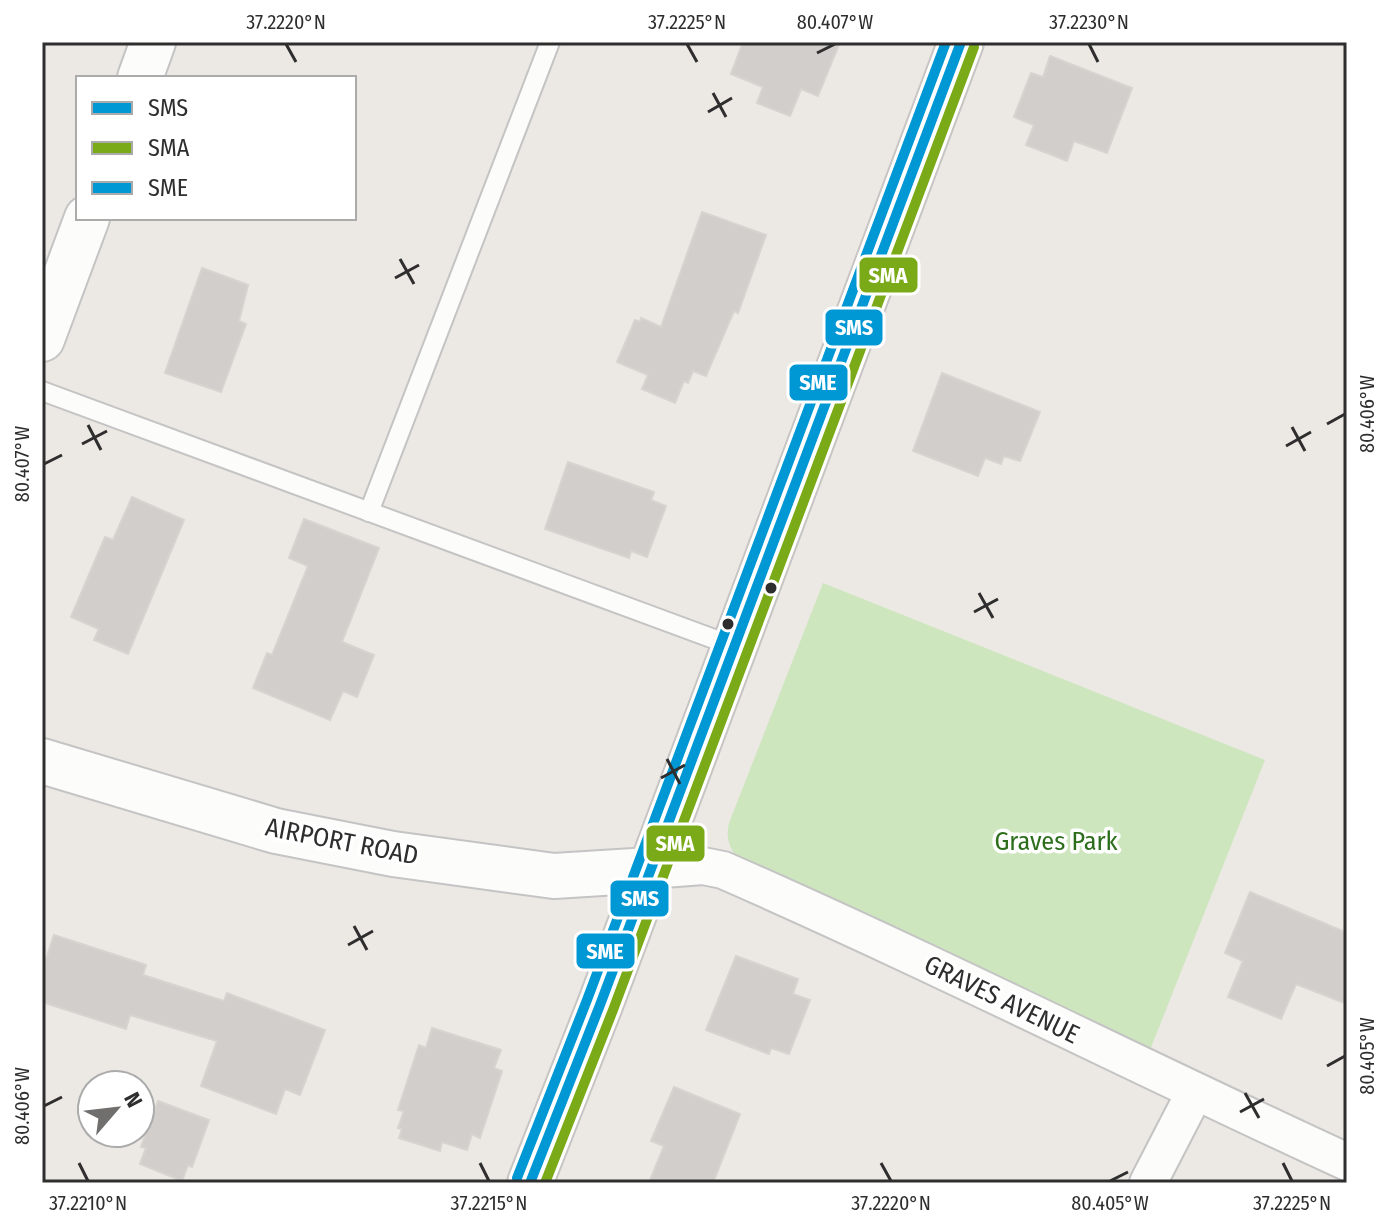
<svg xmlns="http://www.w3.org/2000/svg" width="1389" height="1225" font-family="'Fira Sans Condensed',sans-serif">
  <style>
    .green { fill: #cee6be }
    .building { fill: #d1cecb; stroke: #d7d4d0; stroke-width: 2 }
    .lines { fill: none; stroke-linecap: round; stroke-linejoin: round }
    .service-casing { stroke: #c5c4c5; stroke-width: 22 }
    .minor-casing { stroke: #c5c4c5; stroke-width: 40 }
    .tertiary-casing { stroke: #c5c4c5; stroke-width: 48 }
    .primary-casing { stroke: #c6c5c4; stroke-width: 48 }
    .service { stroke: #fcfcfb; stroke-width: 18 }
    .minor { stroke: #fcfcfb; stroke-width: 36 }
    .tertiary { stroke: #fcfcfb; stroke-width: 44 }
    .primary { stroke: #e8e4d6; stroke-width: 44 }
    .bus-1-casing { stroke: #fff; stroke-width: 16 }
    .bus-2-casing { stroke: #fff; stroke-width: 16 }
    .bus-3-casing { stroke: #fff; stroke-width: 16 }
    .bus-1 { stroke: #0098d4; stroke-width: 10 }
    .bus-2 { stroke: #7baa19; stroke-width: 10 }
    .bus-3 { stroke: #0098d4; stroke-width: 10 }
    .ticks { fill: none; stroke: #2e2e2e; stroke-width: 3 }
    .bus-dot { fill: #2e2e2e; stroke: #fff; stroke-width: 3 }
    .labels { text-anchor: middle; stroke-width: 7; stroke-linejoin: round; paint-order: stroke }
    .street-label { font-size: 26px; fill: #2e2e2e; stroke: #fff }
    .park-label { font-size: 26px; fill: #2c6e1b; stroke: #fff }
    .line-badge { stroke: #fff; stroke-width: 3 }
    .badge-label { font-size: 22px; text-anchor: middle; font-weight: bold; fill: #fff }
    .neatline { fill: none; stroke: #2e2e2e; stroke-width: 3 }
    .ticks-label { font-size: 20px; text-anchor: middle; fill: #2e2e2e }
  </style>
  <rect width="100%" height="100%" fill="#ece8e4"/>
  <path class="green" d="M 823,583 L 1265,760 L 1148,1055 L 735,855 C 728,844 726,836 729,823 Z"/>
  <g class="building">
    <polygon points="743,42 840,42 818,96 801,89 790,116 757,103 763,87 731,74"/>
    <polygon points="1050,56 1132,88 1107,153 1074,141 1067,161 1026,145 1034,125 1014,117 1031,73 1043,77"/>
    <polygon points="702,212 766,235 738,313 734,311 706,376 693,371 688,383 684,381 675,403 642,389 648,375 617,362 635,320 640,322 641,318 661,327"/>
    <polygon points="202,268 248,285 239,321 246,324 221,392 165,373"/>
    <polygon points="942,373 1040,412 1020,461 1004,456 1001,464 985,458 978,476 913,451"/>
    <polygon points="568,462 654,492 651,500 666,506 647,557 631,551 629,558 545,529"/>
    <polygon points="132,497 184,520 128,654 94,640 99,629 71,617 105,537 113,540"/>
    <polygon points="304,519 379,548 342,642 374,655 357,697 343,691 330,720 253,688 267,653 272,655 308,566 289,558"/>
    <polygon points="1250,892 1347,933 1347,1004 1296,984 1281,1019 1228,997 1243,961 1225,953"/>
    <polygon points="54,935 146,965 143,975 224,1001 227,993 325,1030 300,1095 285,1089 276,1114 201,1086 217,1041 130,1015 126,1029 42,1002 42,971"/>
    <polygon points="736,956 798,979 793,994 810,1000 789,1054 771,1048 769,1054 706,1030"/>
    <polygon points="432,1028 501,1050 494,1068 502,1071 480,1138 472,1134 467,1150 442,1142 440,1151 399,1138 402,1129 398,1128 404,1111 398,1110 419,1045 426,1048"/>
    <polygon points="674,1087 740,1114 713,1183 649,1183 664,1146 651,1141"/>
    <polygon points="158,1101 209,1120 192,1167 188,1165 182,1181 140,1164 146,1148 141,1147"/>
  </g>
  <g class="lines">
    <defs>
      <g id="service">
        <polyline points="42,391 733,646"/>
        <polyline points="369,512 550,42"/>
      </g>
      <g id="minor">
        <path d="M 650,870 L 703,866 L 723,870 C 933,962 1138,1066 1347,1162"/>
        <polyline points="1148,1183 1195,1092"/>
      </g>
      <g id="tertiary">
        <polyline points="140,78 153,42"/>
        <polyline points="42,339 87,218"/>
        <polyline points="42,761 276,831 393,854 554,876 650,870"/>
      </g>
      <polyline id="primary" points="530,1183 600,1005 961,42"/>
    </defs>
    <use href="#service" class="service-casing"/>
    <use href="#minor" class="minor-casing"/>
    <use href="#tertiary" class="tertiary-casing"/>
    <use href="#primary" class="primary-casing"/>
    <use href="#service" class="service"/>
    <use href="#minor" class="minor"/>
    <use href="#tertiary" class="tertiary"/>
    <use href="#primary" class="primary"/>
    <defs>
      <polyline id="bus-1" points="530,1183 600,1005 961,42"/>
      <polyline id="bus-2" points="545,1183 613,1010 974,47"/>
      <polyline id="bus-3" points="517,1178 587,1000 946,42"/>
    </defs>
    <use href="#bus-1" class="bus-1-casing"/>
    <use href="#bus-2" class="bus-2-casing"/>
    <use href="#bus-3" class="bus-3-casing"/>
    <use href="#bus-1" class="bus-1"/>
    <use href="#bus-2" class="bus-2"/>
    <use href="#bus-3" class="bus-3"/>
  </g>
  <path class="ticks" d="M 286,44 L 296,62M 687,44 L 697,62M 1089,44 L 1098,62M 817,53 L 835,44M 713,93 L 726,117M 708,112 L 732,98M 400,259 L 414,284M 395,278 L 419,265M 1327,424 L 1345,414M 88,425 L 101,450M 1292,427 L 1305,451M 82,444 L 107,431M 1286,446 L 1311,432M 44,464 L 62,455M 979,593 L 993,618M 974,612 L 998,599M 667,759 L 680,784M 661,778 L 685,765M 354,926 L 367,950M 348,945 L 373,931M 1327,1066 L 1345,1056M 1245,1093 L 1259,1118M 44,1106 L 62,1097M 1240,1112 L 1264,1099M 79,1163 L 88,1181M 480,1163 L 489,1181M 881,1163 L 891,1181M 1283,1163 L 1292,1181M 1110,1181 L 1128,1172"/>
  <g class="bus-dot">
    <circle cx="771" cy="588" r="7"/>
    <circle cx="728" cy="624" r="7"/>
  </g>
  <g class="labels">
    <g class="street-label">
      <text transform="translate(342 841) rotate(11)" y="9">AIRPORT ROAD</text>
      <text transform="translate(1002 999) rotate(26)" y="9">GRAVES AVENUE</text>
    </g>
    <g class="park-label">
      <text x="1056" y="850">Graves Park</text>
    </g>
  </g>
  <g class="line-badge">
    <rect x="858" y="256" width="61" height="38" rx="8" fill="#7baa19"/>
    <rect x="824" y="308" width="60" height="39" rx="8" fill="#0098d4"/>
    <rect x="788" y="363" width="61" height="39" rx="8" fill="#0098d4"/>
    <rect x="645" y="824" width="61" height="39" rx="8" fill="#7baa19"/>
    <rect x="609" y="879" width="61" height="39" rx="8" fill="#0098d4"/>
    <rect x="575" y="932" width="61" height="38" rx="8" fill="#0098d4"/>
  </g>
  <g class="badge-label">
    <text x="888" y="283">SMA</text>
    <text x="854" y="335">SMS</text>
    <text x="818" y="390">SME</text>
    <text x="675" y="851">SMA</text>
    <text x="640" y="906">SMS</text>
    <text x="605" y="959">SME</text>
  </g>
  <rect width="1389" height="1225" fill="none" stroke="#ffffff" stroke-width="88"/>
  <rect x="76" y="76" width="280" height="144" fill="#ffffff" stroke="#ababab" stroke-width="2"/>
  <rect x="92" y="102" width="40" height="12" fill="#0098d4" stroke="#ababab" stroke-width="2"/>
  <text x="148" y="116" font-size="24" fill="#2e2e2e">SMS</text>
  <rect x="92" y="142" width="40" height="12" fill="#7baa19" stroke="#ababab" stroke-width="2"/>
  <text x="148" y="156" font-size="24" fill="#2e2e2e">SMA</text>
  <rect x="92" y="182" width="40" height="12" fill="#0098d4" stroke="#ababab" stroke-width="2"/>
  <text x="148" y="196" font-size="24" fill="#2e2e2e">SME</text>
  <g transform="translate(116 1109) rotate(62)"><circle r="38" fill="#ffffff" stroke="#ababab" stroke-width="2"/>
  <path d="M0-6L14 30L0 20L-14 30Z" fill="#706f6e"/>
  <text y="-12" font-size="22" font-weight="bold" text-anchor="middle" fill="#2e2e2e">N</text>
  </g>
  <rect x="44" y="44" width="1301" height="1137" class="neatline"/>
  <g class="ticks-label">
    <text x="286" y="29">37.2220°N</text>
    <text x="687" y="29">37.2225°N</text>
    <text x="835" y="29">80.407°W</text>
    <text x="1089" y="29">37.2230°N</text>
    <text transform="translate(1367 414) rotate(-90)" y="7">80.406°W</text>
    <text transform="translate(22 464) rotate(-90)" y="7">80.407°W</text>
    <text transform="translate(1367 1056) rotate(-90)" y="7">80.405°W</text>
    <text transform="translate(22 1106) rotate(-90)" y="7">80.406°W</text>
    <text x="88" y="1210">37.2210°N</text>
    <text x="489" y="1210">37.2215°N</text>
    <text x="891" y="1210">37.2220°N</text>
    <text x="1110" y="1210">80.405°W</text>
    <text x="1292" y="1210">37.2225°N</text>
  </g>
</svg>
